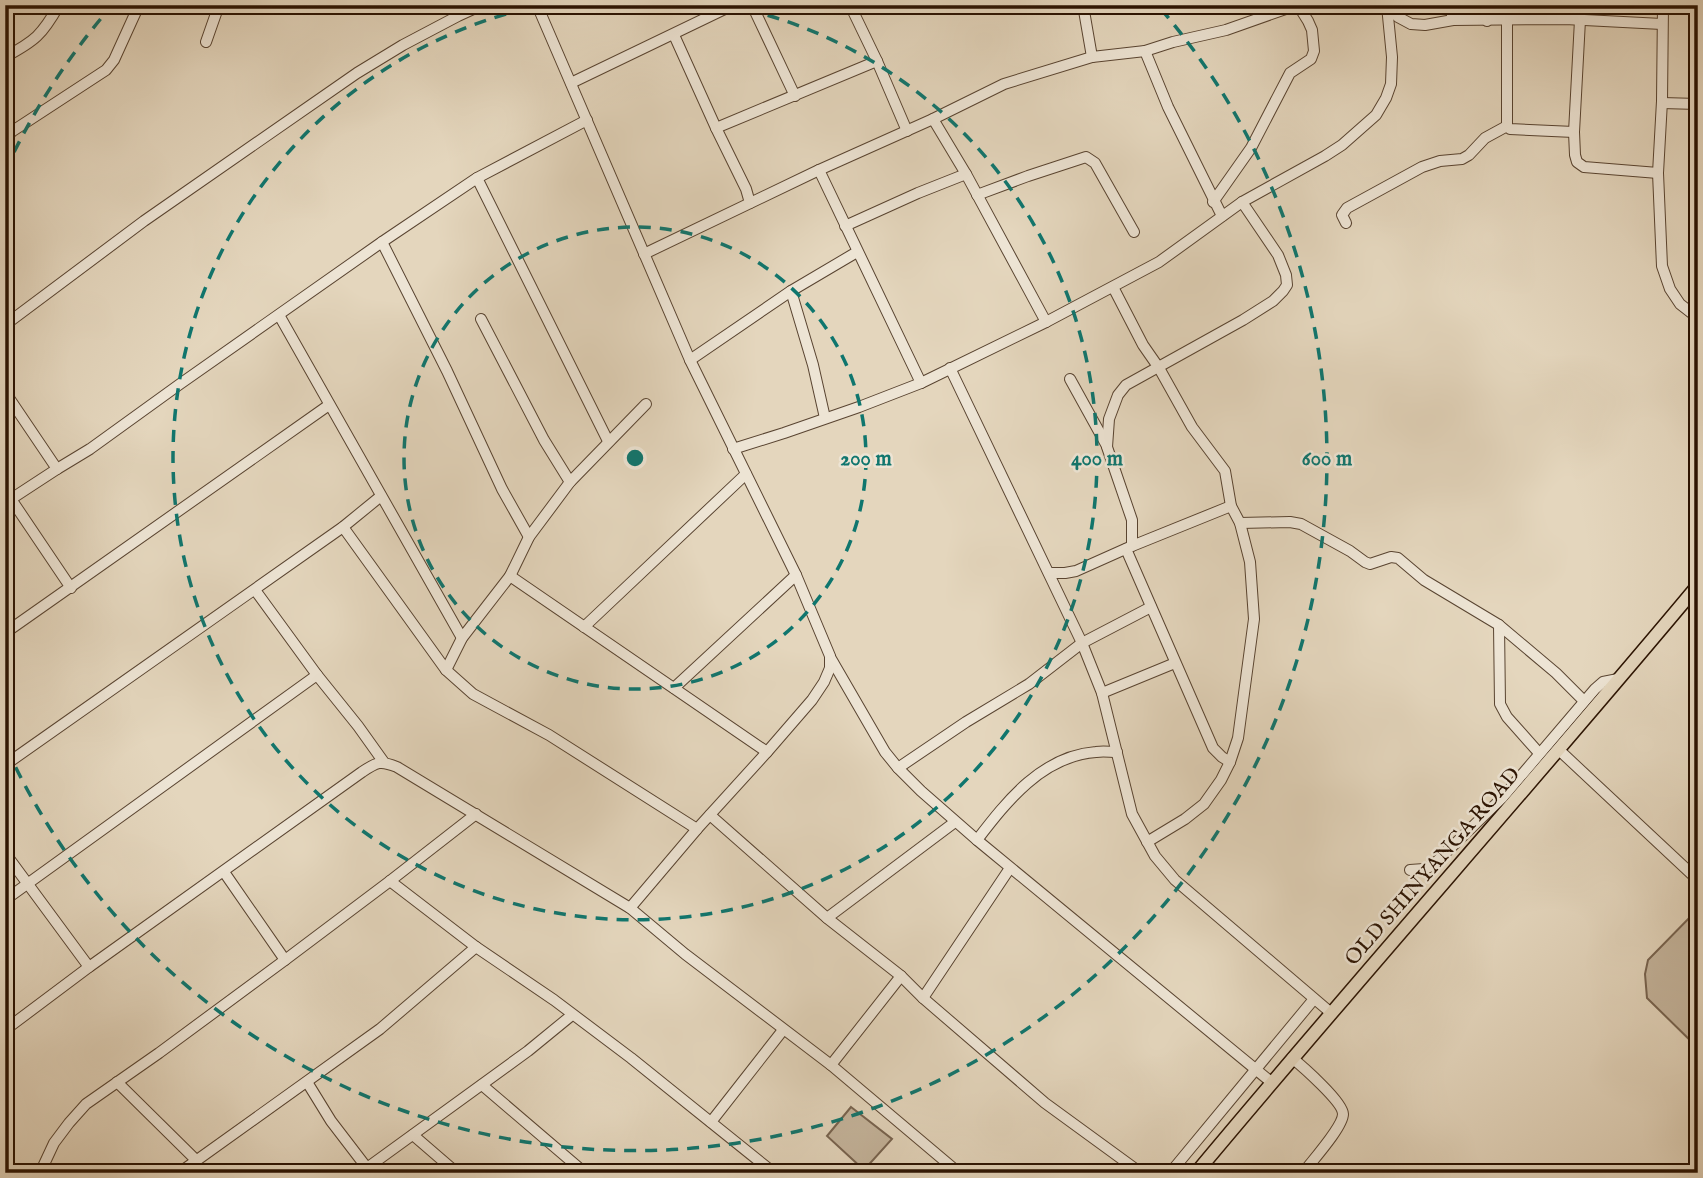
<svg xmlns="http://www.w3.org/2000/svg" width="1703" height="1178" font-family="'IM FELL English',serif">
  <style>
    .green { fill: #c5b59d; stroke: #786450; stroke-width: 2 }
    .lines { fill: none; stroke-linecap: round; stroke-linejoin: round }
    .minor-casing { stroke: #594431; stroke-width: 12 }
    .major-casing { stroke: #2b1302; stroke-width: 15 }
    .minor { stroke: #ede4d4; stroke-width: 10 }
    .major { stroke: #e4d6bd; stroke-width: 12 }
    .ring { fill: none; stroke: #0f766e; stroke-width: 3.5; stroke-dasharray: 12 9 }
    .labels { text-anchor: middle; stroke-width: 5; stroke-linejoin: round; paint-order: stroke }
    .street-label { font-size: 21px; fill: #2b1302; stroke: #ede4d4 }
    .centre { fill: #0f766e; stroke: #ede4d4; stroke-width: 3.5 }
    .ring-label { font-size: 21px; text-anchor: middle; font-weight: bold; fill: #0f766e; stroke: #ede4d4; stroke-width: 5; stroke-linejoin: round; paint-order: stroke }
  </style>
  <rect width="100%" height="100%" fill="#e4d6bd"/>
  <filter id="stains"><feTurbulence type="fractalNoise" baseFrequency=".00286" numOctaves="4"/><feColorMatrix values="0 0 0 0 .2 0 0 0 0 .09 0 0 0 0 .02 0 0 0 .5 -.17"/></filter>
  <radialGradient id="worn" r=".72"><stop offset=".6" stop-color="#630" stop-opacity="0"/><stop offset="1" stop-color="#630" stop-opacity=".3"/></radialGradient>
  <g class="green">
    <polygon points="1698,909 1698,1048 1647,998 1645,974 1648,960"/>
    <polygon points="851,1107 892,1139 864,1170 827,1136"/>
  </g>
  <g class="lines">
    <defs>
      <g id="minor">
        <polyline points="537,5 690,360 796,575 830,656 830,668 824,682 812,700 767,752 697,829 630,908"/>
        <polyline points="752,5 795,96"/>
        <polyline points="850,5 877,61 907,131"/>
        <polyline points="1083,5 1092,57"/>
        <polyline points="1450,5 1453,20"/>
        <polyline points="1663,5 1662,101 1658,173 1662,266 1670,289 1680,304 1698,318"/>
        <polyline points="1386,6 1398,17 1411,24 1425,25 1453,20 1565,19 1662,24"/>
        <polyline points="1565,19 1566,5"/>
        <polyline points="1507,20 1507,126 1510,129 1574,132"/>
        <polyline points="1580,20 1574,132 1575,155 1577,162 1584,167 1658,173"/>
        <polyline points="1487,21 1488,5"/>
        <polyline points="674,35 716,128 746,189 750,203"/>
        <polyline points="206,42 219,5"/>
        <polyline points="1145,51 1168,107 1222,216"/>
        <path d="M 5,57 C 35,41 42,35 59,5"/>
        <polyline points="571,83 733,5"/>
        <polyline points="1662,103 1698,104"/>
        <polyline points="933,119 966,174 1046,322"/>
        <polyline points="5,123 10,134"/>
        <polyline points="716,128 877,61"/>
        <polyline points="5,136 106,70 114,60 139,5"/>
        <polyline points="819,170 921,383"/>
        <polyline points="477,178 608,441"/>
        <polyline points="977,195 1028,176 1086,157 1095,163 1134,232"/>
        <polyline points="1213,202 1251,148 1290,73 1311,59 1314,51 1312,30 1308,21 1298,5"/>
        <polyline points="1346,223 1342,215 1347,208 1422,167 1440,161 1462,159 1469,155 1485,138 1507,126"/>
        <polyline points="845,226 918,193 966,174"/>
        <polyline points="382,242 447,371 502,489 529,537"/>
        <polyline points="644,254 819,170 933,119 1004,84 1092,57 1145,51 1173,42 1226,30 1297,5"/>
        <polyline points="1113,287 1143,345 1159,368 1192,427 1225,471 1231,506 1240,523 1250,562 1254,619 1238,738 1230,762 1221,780 1204,804 1185,819 1147,842"/>
        <polyline points="791,291 813,365 825,418"/>
        <polyline points="279,315 462,638"/>
        <polyline points="481,319 544,440 570,482"/>
        <polyline points="5,325 144,221 357,73 403,45 458,16 482,5"/>
        <polyline points="690,360 791,291 857,252"/>
        <polyline points="950,368 1082,643 1102,693 1132,814 1155,856 1175,880 1330,1012"/>
        <polyline points="1070,379 1107,446"/>
        <polyline points="5,392 57,469"/>
        <polyline points="733,449 784,433 859,407 921,383 1046,322 1159,262 1242,202 1325,156 1342,145 1376,115 1386,98 1391,84 1392,57 1387,6"/>
        <polyline points="11,499 71,588"/>
        <polyline points="5,503 57,469 90,449 180,384 382,242 477,178 587,120"/>
        <polyline points="1240,523 1290,522 1301,524 1350,551 1365,562 1370,564 1391,557 1398,558 1424,580 1499,625 1556,673 1584,701"/>
        <polyline points="343,527 446,670 473,694 549,735 697,829"/>
        <polyline points="1132,546 1132,520 1107,447 1109,419 1118,395 1126,385 1243,320 1273,301 1283,291 1287,285 1286,275 1278,255 1242,202"/>
        <polyline points="1126,549 1213,748 1222,757 1230,762"/>
        <polyline points="1049,573 1065,573 1076,571 1132,546 1231,506"/>
        <polyline points="510,576 767,752"/>
        <polyline points="255,590 317,675 358,726 383,761"/>
        <polyline points="1499,625 1500,704 1507,717 1539,753"/>
        <polyline points="584,627 746,474"/>
        <polyline points="5,633 329,405"/>
        <polyline points="830,657 885,752 898,768 921,791 977,840 1271,1082"/>
        <polyline points="446,670 462,638 510,576 529,537 570,482 646,404"/>
        <polyline points="674,688 796,575"/>
        <polyline points="1102,693 1175,663"/>
        <polyline points="1559,750 1698,880"/>
        <polyline points="5,765 343,527 381,496"/>
        <polyline points="898,768 966,722 1029,684 1082,643 1151,607"/>
        <polyline points="710,815 827,918 901,976 923,998 1045,1103 1141,1173"/>
        <path d="M 977,840 C 1007,801 1042,756 1096,752 C 1103,751 1110,752 1117,752"/>
        <polyline points="5,853 89,967"/>
        <polyline points="1410,870 1424,869 1432,866 1502,798 1595,689 1603,682 1618,679"/>
        <polyline points="224,872 285,960"/>
        <polyline points="390,881 476,947 554,1000 631,1058 774,1173"/>
        <polyline points="5,900 317,675"/>
        <polyline points="827,918 955,822"/>
        <polyline points="923,998 1010,868"/>
        <path d="M 5,1030 L 89,967 L 362,772 C 377,762 380,760 397,767 L 630,908 L 685,954 L 831,1065 L 959,1173"/>
        <path d="M 1292,1058 C 1302,1066 1343,1102 1343,1114 C 1343,1127 1312,1161 1303,1173"/>
        <polyline points="831,1065 901,976"/>
        <polyline points="117,1082 196,1160"/>
        <polyline points="307,1082 331,1121 367,1168"/>
        <polyline points="482,1085 585,1173"/>
        <polyline points="711,1122 783,1030"/>
        <polyline points="413,1135 457,1173"/>
        <polyline points="40,1173 54,1143 69,1123 86,1104 159,1053 285,960 390,881 476,814"/>
        <polyline points="179,1173 380,1029 476,947"/>
        <polyline points="360,1173 528,1051 572,1015"/>
        <polyline points="1170,1173 1314,999"/>
      </g>
      <path id="major" d="M 1196,1173 C 1361,975 1533,783 1698,585"/>
    </defs>
    <use href="#minor" class="minor-casing"/>
    <use href="#major" class="major-casing"/>
    <use href="#minor" class="minor"/>
    <use href="#major" class="major"/>
  </g>
  <g class="ring">
    <circle cx="635" cy="458" r="231"/>
    <path d="M727 5A462 462 0 1 1 543 5"/>
    <path d="M5 171A692 692 0 0 1 109 9M1161 9A692 692 0 1 1 5 745"/>
  </g>
  <g class="labels">
    <g class="street-label">
      <text transform="translate(1432 866) rotate(-49)" y="7">OLD SHINYANGA ROAD</text>
    </g>
  </g>
  <circle cx="635" cy="458" r="10" class="centre"/>
  <g class="ring-label">
    <text x="866" y="465">200 m</text>
    <text x="1097" y="465">400 m</text>
    <text x="1327" y="465">600 m</text>
  </g>
  <rect width="1703" height="1178" fill="none" stroke="#e4d6bd" stroke-width="28"/>
  <rect x="7" y="7" width="1689" height="1164" fill="none" stroke="#2b1302" stroke-width="3.5"/>
  <rect x="14" y="14" width="1675" height="1150" fill="none" stroke="#2b1302" stroke-width="2"/>
  <rect width="100%" height="100%" filter="url(#stains)"/>
  <rect width="100%" height="100%" fill="url(#worn)"/>
</svg>
